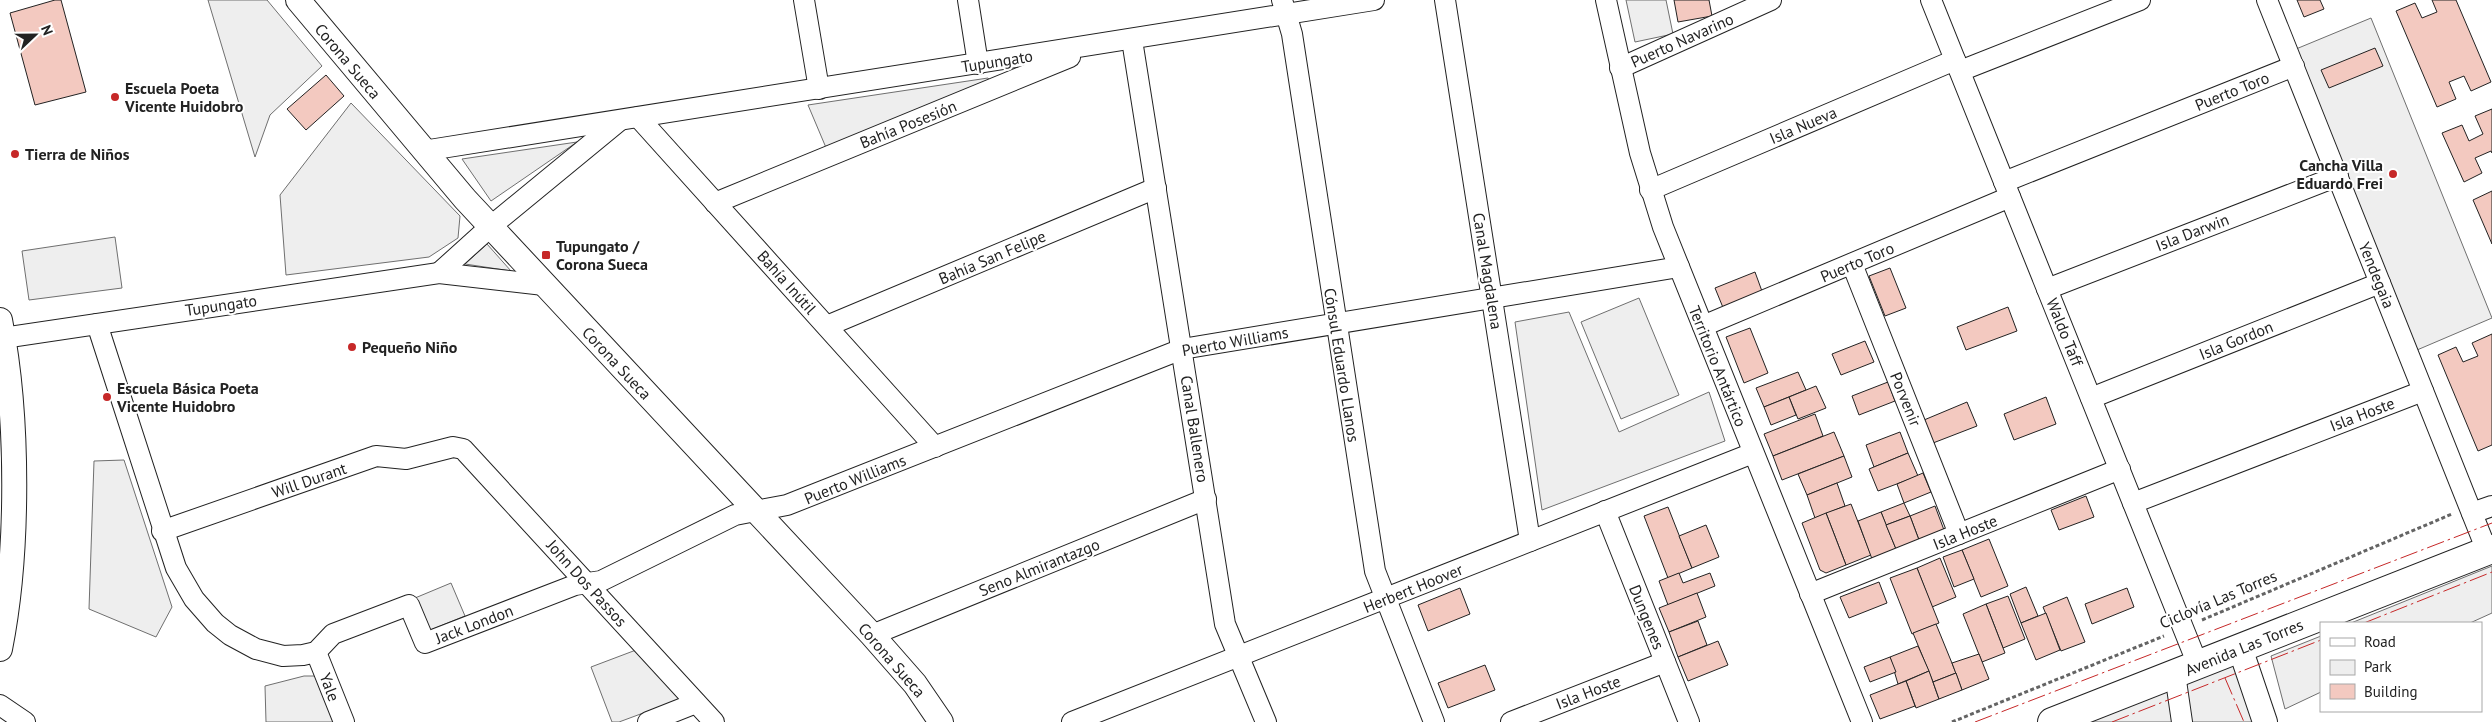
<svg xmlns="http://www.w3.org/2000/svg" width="2492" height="722" font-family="'PT Sans',sans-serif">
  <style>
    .green { fill: #eee; stroke: #6f6f6f }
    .building { fill: #f3c9c0; stroke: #222 }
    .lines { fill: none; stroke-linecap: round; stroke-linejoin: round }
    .minor-casing { stroke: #222; stroke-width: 22 }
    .tertiary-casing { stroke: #222; stroke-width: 26 }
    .secondary-casing { stroke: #222; stroke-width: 30 }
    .path { stroke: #646464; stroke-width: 3; stroke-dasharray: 4 2.5; stroke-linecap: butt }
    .minor { stroke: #fff; stroke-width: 20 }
    .tertiary { stroke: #fff; stroke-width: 24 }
    .secondary { stroke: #fff; stroke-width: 28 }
    .power { stroke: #c62828; stroke-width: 1; stroke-dasharray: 18 4 2.5 4; stroke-linecap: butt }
    .poi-dot { fill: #c62828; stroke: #fff; stroke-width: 2 }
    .labels { text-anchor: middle; stroke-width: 4; stroke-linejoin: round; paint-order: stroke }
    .street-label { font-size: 16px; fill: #222; stroke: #fff }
    .poi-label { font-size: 16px; font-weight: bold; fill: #222; stroke: #fff; text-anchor: start }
  </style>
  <rect width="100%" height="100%" fill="#fff"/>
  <g class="green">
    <polygon points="208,0 267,0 322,66 270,115 255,157"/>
    <polygon points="1626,0 1666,0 1673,34 1635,42"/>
    <polygon points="2371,18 2492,318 2417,350 2296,49"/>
    <polygon points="988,78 990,81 827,150 808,105"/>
    <polygon points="351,103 460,216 458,238 429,257 286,275 280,195"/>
    <polygon points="577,142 491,201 462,159"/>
    <polygon points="115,237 122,288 29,300 22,251"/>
    <polygon points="487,244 511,271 465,264"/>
    <polygon points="1639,298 1679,395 1621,419 1581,322"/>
    <polygon points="1569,312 1619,432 1709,392 1725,441 1542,510 1515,322"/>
    <polygon points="124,460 172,607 156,637 89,609 94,461"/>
    <polygon points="2492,566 2492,613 2470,623 2351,623"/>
    <polygon points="451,583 465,616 428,631 415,598"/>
    <polygon points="2321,636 2321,692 2285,709 2271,656"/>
    <polygon points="636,650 681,699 619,722 612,722 591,667"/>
    <polygon points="2233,665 2255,722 2090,722"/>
    <polygon points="304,676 320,676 335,722 266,722 265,686"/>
  </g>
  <g class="building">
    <polygon points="55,0 61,0 86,92 35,105 10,13"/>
    <polygon points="1674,0 1709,0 1712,16 1678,22"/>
    <polygon points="2297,0 2320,0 2324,9 2304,17"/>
    <polygon points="2432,0 2456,0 2491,82 2471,91 2464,76 2449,82 2456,99 2437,107 2396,11 2415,3 2422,18 2437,12"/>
    <polygon points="2375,48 2383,66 2329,88 2321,70"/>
    <polygon points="326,75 344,96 306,130 287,109"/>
    <polygon points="2492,109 2492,153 2491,151 2475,158 2482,173 2464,182 2442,133 2462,125 2469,141 2483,134 2475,116"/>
    <polygon points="2492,191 2492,244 2473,200"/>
    <polygon points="1890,268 1906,308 1885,316 1869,276"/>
    <polygon points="1755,272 1763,294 1724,310 1715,288"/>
    <polygon points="2008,307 2017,331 1966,350 1957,327"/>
    <polygon points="1750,328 1768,373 1744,383 1726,337"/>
    <polygon points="2492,334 2492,445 2478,451 2438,355 2456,347 2463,362 2478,356 2472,343"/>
    <polygon points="1865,341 1874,362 1841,375 1832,354"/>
    <polygon points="1798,372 1806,390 1764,407 1756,388"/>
    <polygon points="1888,382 1895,401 1859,415 1852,396"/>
    <polygon points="1816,386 1826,408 1798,419 1789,397"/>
    <polygon points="1789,397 1796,415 1771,425 1764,407"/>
    <polygon points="2046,397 2056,424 2014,440 2004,414"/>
    <polygon points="1967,402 1977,426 1933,443 1924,420"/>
    <polygon points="1815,414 1823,436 1773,456 1764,434"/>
    <polygon points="1834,432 1844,456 1782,480 1773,456"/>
    <polygon points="1900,432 1908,453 1874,467 1866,445"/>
    <polygon points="1908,453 1918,476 1878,491 1869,469"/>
    <polygon points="1844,456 1852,477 1807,495 1798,474"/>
    <polygon points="1923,473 1931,492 1904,503 1897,484"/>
    <polygon points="1837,483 1845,506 1815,518 1807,495"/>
    <polygon points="2086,496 2094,517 2059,530 2051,510"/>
    <polygon points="1904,503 1910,516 1886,525 1881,512"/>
    <polygon points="1851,504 1871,555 1846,565 1826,513"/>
    <polygon points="1935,506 1944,530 1919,540 1910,516"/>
    <polygon points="1668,507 1692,568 1668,578 1644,516"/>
    <polygon points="1881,512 1896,549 1872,559 1858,521"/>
    <polygon points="1826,513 1846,565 1826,573 1820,570 1802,523"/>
    <polygon points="1910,516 1919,540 1896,549 1886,525"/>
    <polygon points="1706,525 1719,557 1692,568 1679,536"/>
    <polygon points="1989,539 2008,586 1981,597 1962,550"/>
    <polygon points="1962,550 1974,579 1954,587 1943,557"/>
    <polygon points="1940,558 1956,597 1932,607 1917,568"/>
    <polygon points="1917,568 1939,623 1912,634 1890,578"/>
    <polygon points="1679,573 1683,583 1710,573 1715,586 1668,605 1659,581"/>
    <polygon points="1879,582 1887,603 1849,618 1840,597"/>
    <polygon points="2026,587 2038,616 2021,623 2010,594"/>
    <polygon points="1460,588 1470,614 1428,631 1418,605"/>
    <polygon points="2127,588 2134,607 2092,624 2085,604"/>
    <polygon points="1697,593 1706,617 1669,632 1659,608"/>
    <polygon points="2008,596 2025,639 2003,648 1986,604"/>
    <polygon points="2067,597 2085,642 2061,651 2043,607"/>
    <polygon points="1986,604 2005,653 1982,662 1963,614"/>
    <polygon points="2046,613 2060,650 2036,660 2021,623"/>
    <polygon points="1698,621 1707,645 1678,657 1669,632"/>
    <polygon points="1936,624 1956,673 1933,682 1913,633"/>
    <polygon points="1718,641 1728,665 1688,681 1678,657"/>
    <polygon points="1918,646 1929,671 1898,684 1890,657"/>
    <polygon points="1979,654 1989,679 1962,690 1952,663"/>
    <polygon points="1890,657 1896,672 1870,682 1864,667"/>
    <polygon points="1485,665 1495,690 1448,708 1438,683"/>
    <polygon points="1929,671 1939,699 1916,708 1906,681"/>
    <polygon points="1956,673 1962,690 1939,699 1933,682"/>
    <polygon points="1906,681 1915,706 1880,719 1870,695"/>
  </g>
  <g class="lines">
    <defs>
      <g id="minor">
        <polyline points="804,0 819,89"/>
        <polyline points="968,0 978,64"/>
        <polyline points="1282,0 1292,34 1375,571 1434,722"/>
        <polyline points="1445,0 1530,541"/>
        <polyline points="1606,0 1640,153 1663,227 1862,722"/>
        <polyline points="1931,0 2198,665"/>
        <polyline points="2267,0 2487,551"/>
        <polyline points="1132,40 1225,624 1266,722"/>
        <polyline points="1620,68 1771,0"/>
        <polyline points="1960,71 2140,0"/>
        <polyline points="638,117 935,447"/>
        <polyline points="423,151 1374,0"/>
        <polyline points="2004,182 2294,66"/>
        <polyline points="1650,190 1955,60"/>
        <polyline points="715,203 1070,57"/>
        <polyline points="1852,264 1959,534"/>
        <polyline points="439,273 490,227 619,121"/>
        <polyline points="2047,289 2338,176"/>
        <polyline points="97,324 176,568 194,599 215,623 230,635 256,649 283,656 303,655 316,652 333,634 409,605 425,643 575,585 601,581 735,515 787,505 1182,349 1679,267"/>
        <polyline points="827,326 1156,188"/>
        <polyline points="1703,326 2010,197"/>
        <polyline points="3,338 439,273 544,285"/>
        <polyline points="2091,398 2380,283"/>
        <polyline points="2133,503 2423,391"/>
        <polyline points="1605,511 1689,722"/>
        <polyline points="2472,513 2492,506"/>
        <polyline points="162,531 376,456 406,459 453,447 463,449 714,722"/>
        <polyline points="1810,594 2120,469"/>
        <polyline points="872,635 1206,499"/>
        <polyline points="316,652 344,722"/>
        <polyline points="2175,674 2182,722"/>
        <polyline points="0,705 25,722"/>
        <polyline points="648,722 696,703"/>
        <polyline points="1072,722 1753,453"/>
        <polyline points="1511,722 1665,662"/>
      </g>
      <g id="tertiary">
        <polyline points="298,0 465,199 872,635 915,684 941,722"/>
        <path d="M 0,320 C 19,417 19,553 0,649"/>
        <polyline points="2240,648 2265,722"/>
      </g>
      <polyline id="secondary" points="2052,722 2492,549"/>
    </defs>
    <use href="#minor" class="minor-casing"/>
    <use href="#tertiary" class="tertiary-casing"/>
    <use href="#secondary" class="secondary-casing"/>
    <g class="path">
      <polyline points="2202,620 2452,514"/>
      <polyline points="1952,722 2164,636"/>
    </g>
    <use href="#minor" class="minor"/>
    <use href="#tertiary" class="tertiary"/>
    <use href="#secondary" class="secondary"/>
    <g class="power">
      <polyline points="2364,623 2492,572"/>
      <polyline points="2225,678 2244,722"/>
      <polyline points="1975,722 2492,523"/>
      <polyline points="2112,722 2321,640"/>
    </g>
  </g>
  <g class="poi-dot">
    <circle cx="115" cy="97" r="5"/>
    <circle cx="15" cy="154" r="5"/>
    <circle cx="2393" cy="174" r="5"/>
    <rect x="541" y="250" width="10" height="10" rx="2.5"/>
    <circle cx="352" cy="347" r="5"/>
    <circle cx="107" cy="397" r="5"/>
  </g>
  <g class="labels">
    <g class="street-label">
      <text transform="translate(1682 40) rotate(-24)" y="6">Puerto Navarino</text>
      <text transform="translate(348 61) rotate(50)" y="6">Corona Sueca</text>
      <text transform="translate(997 61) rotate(-9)" y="6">Tupungato</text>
      <text transform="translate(2232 91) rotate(-22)" y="6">Puerto Toro</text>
      <text transform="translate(908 124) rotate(-22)" y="6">Bahía Posesión</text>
      <text transform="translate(1803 125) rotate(-23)" y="6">Isla Nueva</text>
      <text transform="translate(2192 232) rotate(-21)" y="6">Isla Darwin</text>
      <text transform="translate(992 257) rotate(-23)" y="6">Bahía San Felipe</text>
      <text transform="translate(1857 262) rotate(-23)" y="6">Puerto Toro</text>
      <text transform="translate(1488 271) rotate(81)" y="6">Canal Magdalena</text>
      <text transform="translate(2377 275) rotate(68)" y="6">Yendegaia</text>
      <text transform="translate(787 282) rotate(48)" y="6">Bahía Inútil</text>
      <text transform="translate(221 305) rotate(-8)" y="6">Tupungato</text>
      <text transform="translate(2065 332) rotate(68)" y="6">Waldo Taff</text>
      <text transform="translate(2236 340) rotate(-22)" y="6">Isla Gordon</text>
      <text transform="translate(1235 341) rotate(-10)" y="6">Puerto Williams</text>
      <text transform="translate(617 363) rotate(47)" y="6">Corona Sueca</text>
      <text transform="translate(1342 365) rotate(81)" y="6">Cónsul Eduardo Llanos</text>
      <text transform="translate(1718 366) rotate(68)" y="6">Territorio Antártico</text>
      <text transform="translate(1906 399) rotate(68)" y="6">Porvenir</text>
      <text transform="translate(2362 414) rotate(-21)" y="6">Isla Hoste</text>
      <text transform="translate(1195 429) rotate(81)" y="6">Canal Ballenero</text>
      <text transform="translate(855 479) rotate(-22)" y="6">Puerto Williams</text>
      <text transform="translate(309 480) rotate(-19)" y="6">Will Durant</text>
      <text transform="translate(1965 532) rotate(-22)" y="6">Isla Hoste</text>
      <text transform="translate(1039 567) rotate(-22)" y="6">Seno Almirantazgo</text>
      <text transform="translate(587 583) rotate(48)" y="6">John Dos Passos</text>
      <text transform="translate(1413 588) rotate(-22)" y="6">Herbert Hoover</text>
      <text transform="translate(2218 599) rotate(-23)" y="6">Ciclovía Las Torres</text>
      <text transform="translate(1647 617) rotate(68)" y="6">Dungenes</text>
      <text transform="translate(474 624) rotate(-21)" y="6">Jack London</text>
      <text transform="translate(2244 647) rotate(-22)" y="6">Avenida Las Torres</text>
      <text transform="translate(892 660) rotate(49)" y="6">Corona Sueca</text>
      <text transform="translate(330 687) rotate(69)" y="6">Yale</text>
      <text transform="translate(1588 692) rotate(-21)" y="6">Isla Hoste</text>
    </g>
    <g class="poi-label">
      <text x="125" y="94">Escuela Poeta<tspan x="125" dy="18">Vicente Huidobro</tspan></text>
      <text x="25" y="160">Tierra de Niños</text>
      <text x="2383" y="171" text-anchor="end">Cancha Villa<tspan x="2383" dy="18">Eduardo Frei</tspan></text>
      <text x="556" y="252">Tupungato /<tspan x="556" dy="18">Corona Sueca</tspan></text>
      <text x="362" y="353">Pequeño Niño</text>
      <text x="117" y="394">Escuela Básica Poeta<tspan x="117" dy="18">Vicente Huidobro</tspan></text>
    </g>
  </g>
  <rect x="2320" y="622" width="162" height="90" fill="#ffffff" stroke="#a7a7a7"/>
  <rect x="2330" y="638" width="25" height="8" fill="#ffffff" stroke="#a7a7a7"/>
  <text x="2364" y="647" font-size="15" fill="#222222">Road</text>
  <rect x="2330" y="660" width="25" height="15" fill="#eeeeee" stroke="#a7a7a7"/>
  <text x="2364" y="672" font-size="15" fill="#222222">Park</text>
  <rect x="2330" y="684" width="25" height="15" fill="#f3c9c0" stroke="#a7a7a7"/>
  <text x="2364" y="697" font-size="15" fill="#222222">Building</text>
  <g transform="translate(35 35) rotate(68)" stroke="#ffffff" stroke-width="4" paint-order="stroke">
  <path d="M0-4L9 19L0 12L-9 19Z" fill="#222222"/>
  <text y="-8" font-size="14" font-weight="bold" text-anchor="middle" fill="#222222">N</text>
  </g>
</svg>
